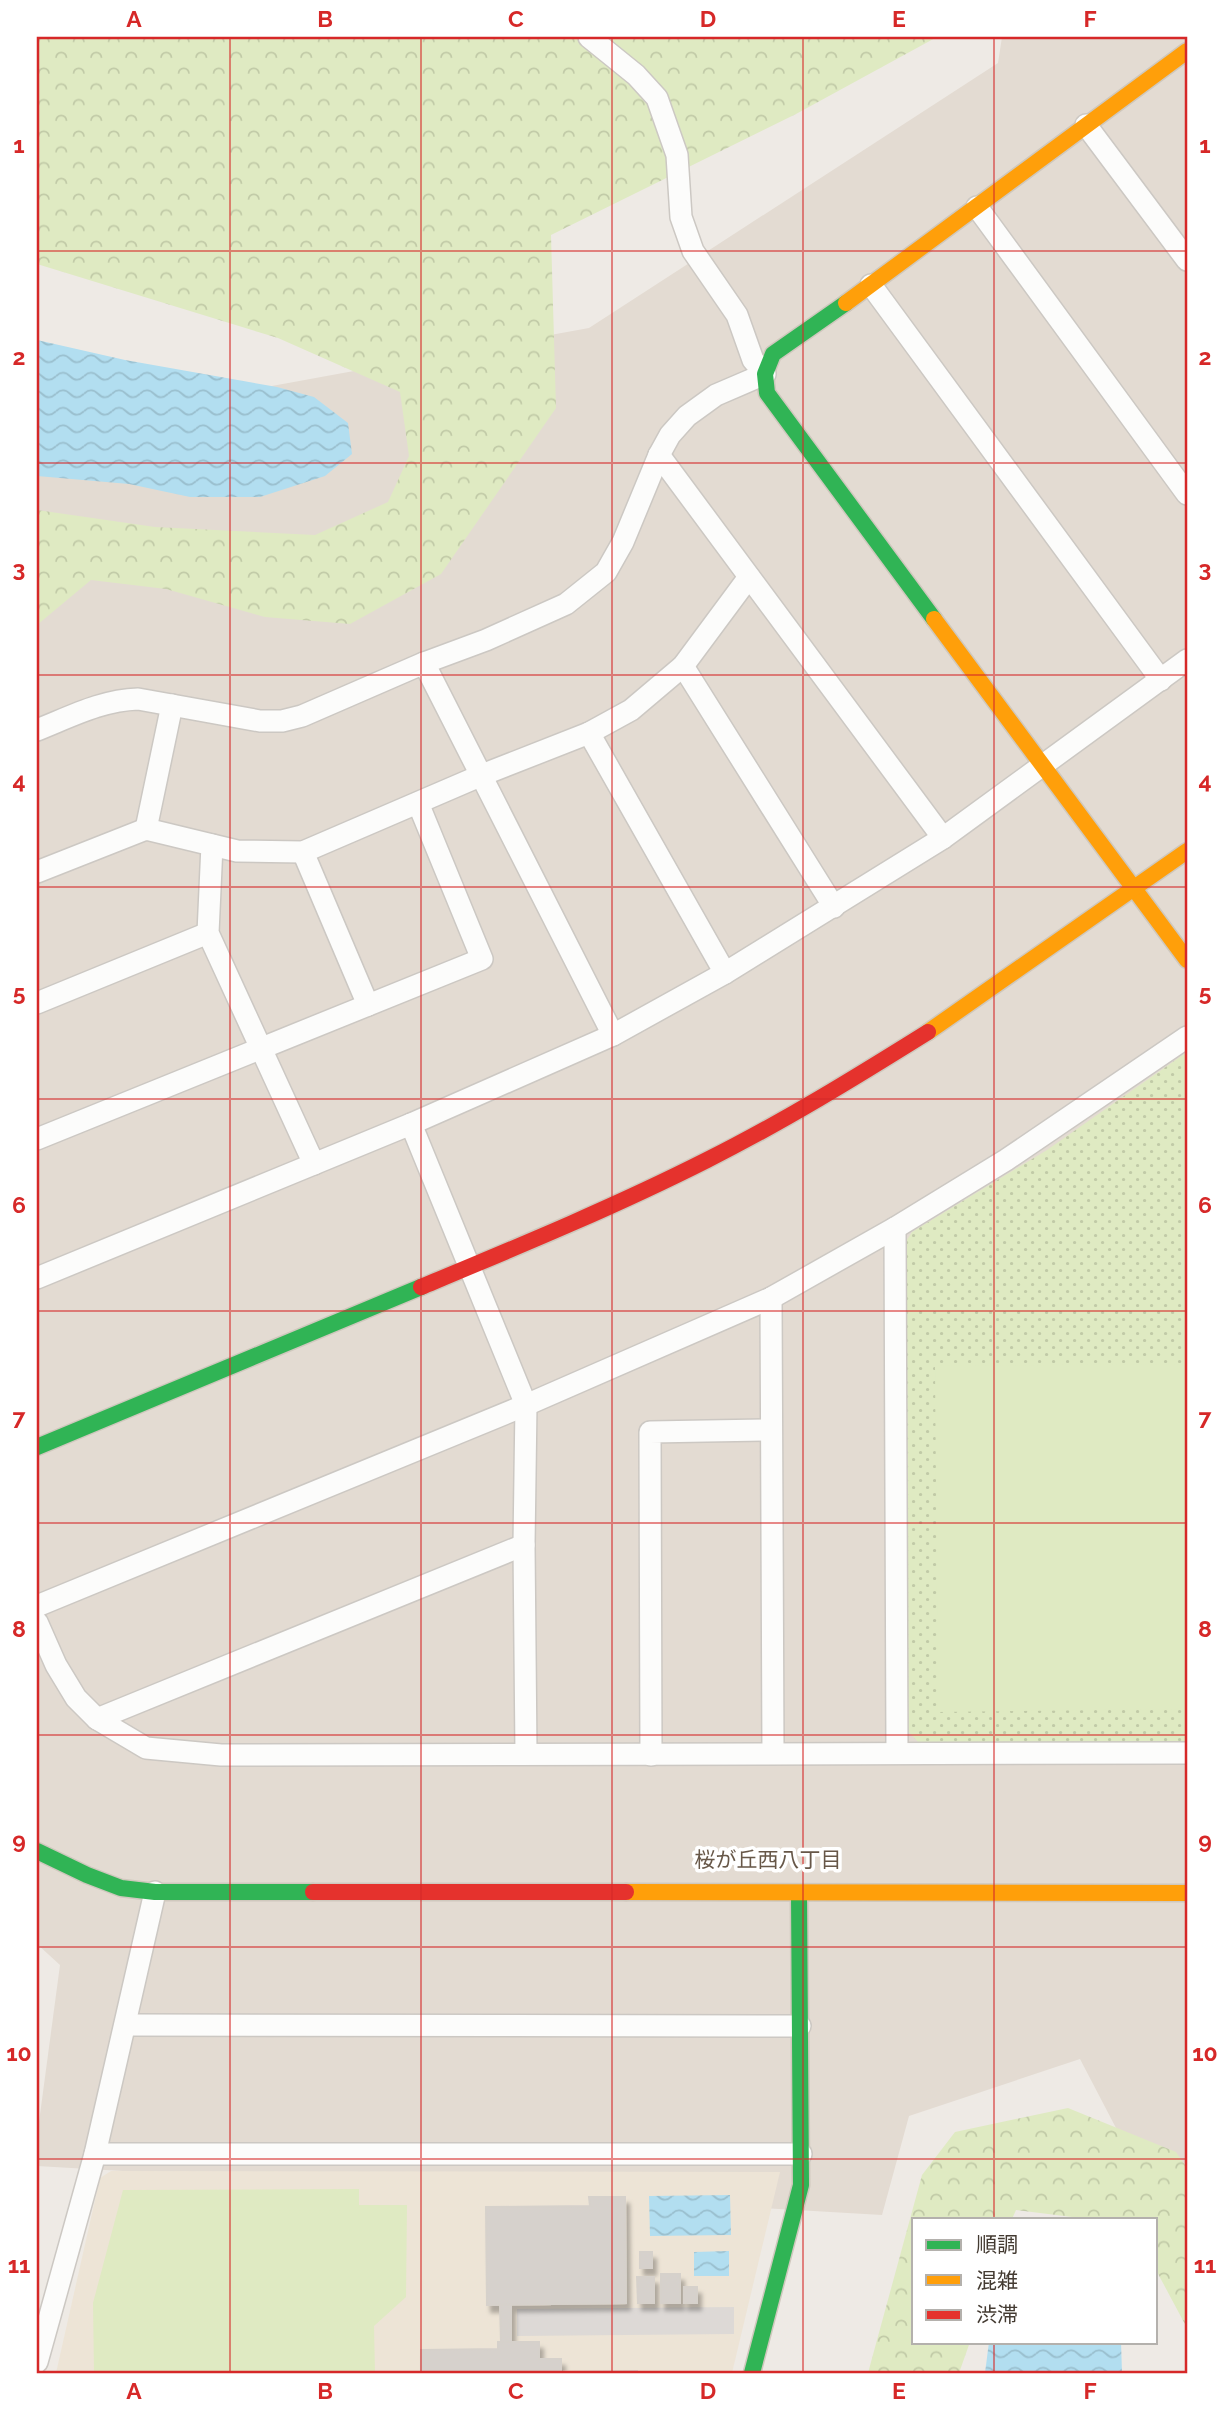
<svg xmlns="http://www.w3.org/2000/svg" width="1224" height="2410" font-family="Raleway,'Noto Sans JP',sans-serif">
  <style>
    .residential { fill: #e3dbd2 }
    .education { fill: #ede4d6 }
    .grass { fill: url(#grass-dots) }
    .forest { fill: url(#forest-crowns) }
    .garden { fill: #dfeac2 }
    .parking { fill: #ddd9d6 }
    .water { fill: url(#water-waves) }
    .building { fill: #d6d1cc; stroke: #d6d1cb; stroke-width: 2; filter: url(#shadow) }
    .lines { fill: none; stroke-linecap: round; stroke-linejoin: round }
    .street-casing { stroke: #ccc8c3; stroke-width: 24 }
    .fast-casing { stroke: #cfc8bd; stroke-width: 19 }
    .slow-casing { stroke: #cfc8bd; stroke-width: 19 }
    .jam-casing { stroke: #cfc8bd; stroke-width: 19 }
    .street { stroke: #fcfcfb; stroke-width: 21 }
    .fast { stroke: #30b455; stroke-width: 16 }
    .slow { stroke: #ff9f0a; stroke-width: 16 }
    .jam { stroke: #e5322d; stroke-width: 16 }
    .grid { fill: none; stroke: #d62828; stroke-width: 2; stroke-opacity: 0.55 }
    .labels { text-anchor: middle; stroke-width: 7; stroke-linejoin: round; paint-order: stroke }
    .neighbourhood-label { font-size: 21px; fill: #675748; stroke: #fff }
    .neatline { fill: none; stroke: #d62828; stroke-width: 2.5 }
    .grid-label { font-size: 23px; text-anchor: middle; font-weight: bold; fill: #d62828 }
  </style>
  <defs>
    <pattern id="grass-dots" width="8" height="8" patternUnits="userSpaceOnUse" patternTransform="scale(1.75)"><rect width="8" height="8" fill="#dfeac2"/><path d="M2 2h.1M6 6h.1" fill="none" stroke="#c1caa7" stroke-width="1.8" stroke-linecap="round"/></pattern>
    <pattern id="forest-crowns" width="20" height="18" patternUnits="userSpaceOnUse" patternTransform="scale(1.75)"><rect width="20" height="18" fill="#dfeac2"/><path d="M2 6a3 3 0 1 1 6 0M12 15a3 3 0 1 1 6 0" fill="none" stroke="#c1caa7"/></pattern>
    <pattern id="water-waves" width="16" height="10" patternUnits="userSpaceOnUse" patternTransform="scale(1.75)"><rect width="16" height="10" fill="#b2def0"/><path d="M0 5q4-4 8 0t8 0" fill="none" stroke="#9abfce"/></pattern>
    <filter id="shadow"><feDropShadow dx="4" dy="7" stdDeviation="2" flood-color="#0004"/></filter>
  </defs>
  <rect width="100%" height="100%" fill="#eeeae5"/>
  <polygon class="residential" points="1002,37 1187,37 1187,2264 1080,2059 909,2116 882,2215 37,2166 37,2137 60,1965 37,1944 37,429 589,328 998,63"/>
  <polygon class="education" points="111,2171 780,2172 732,2373 56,2373 100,2178"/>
  <polygon class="grass" points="1187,1052 1187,1743 920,1744 907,1730 903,1246 912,1232 1047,1150"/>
  <g class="forest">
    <polygon points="37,37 937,37 796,114 551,235 556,408 441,574 350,624 265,617 166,589 91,580 37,625 37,510 155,527 315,535 388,502 409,456 400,392 278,338 37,264"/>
    <polygon points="1068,2108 1176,2152 1187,2168 1187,2328 1156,2270 1156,2219 1088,2219 1016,2210 1012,2219 914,2219 914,2342 970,2342 959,2373 868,2373 922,2175 955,2132"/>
  </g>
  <g class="garden">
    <polygon points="1187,1364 1187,1709 938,1712 935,1366"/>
    <polygon points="359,2189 359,2205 407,2205 406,2297 374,2326 375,2373 94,2373 93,2303 123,2190"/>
  </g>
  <polygon class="parking" points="734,2307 734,2334 517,2336 517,2309"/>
  <g class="water">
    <polygon points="37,340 125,360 277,387 314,397 348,423 352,454 325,476 260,497 190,497 129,484 37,476"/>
    <polygon points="730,2195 731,2235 650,2236 649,2196"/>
    <polygon points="729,2251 729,2276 694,2276 694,2252"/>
    <polygon points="989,2342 1121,2342 1122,2373 985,2373"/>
  </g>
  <g class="building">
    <polygon points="589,2197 625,2197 626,2303 487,2305 486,2207 590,2206"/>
    <rect x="640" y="2252" width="12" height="16"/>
    <rect x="661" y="2274" width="19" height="29"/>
    <polygon points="637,2277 654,2277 654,2303 638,2303"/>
    <rect x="684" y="2287" width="13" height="16"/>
    <polygon points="500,2305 511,2305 511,2342 501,2342"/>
    <polygon points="498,2342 539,2342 539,2359 561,2359 561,2372 637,2371 637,2373 421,2373 421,2350 498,2349"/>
  </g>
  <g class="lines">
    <defs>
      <g id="street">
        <polyline points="1086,125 1187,260"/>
        <polyline points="977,207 1187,494"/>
        <polyline points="871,285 1161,680"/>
        <polyline points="659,455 943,838"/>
        <polyline points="424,663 613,1035"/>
        <polyline points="683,666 834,907"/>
        <path d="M 37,730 C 70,717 102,700 138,699 L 260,721 L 282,721 L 302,716 L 424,663 L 486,640 L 566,604 L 606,572 L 623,542 L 659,455 L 670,435 L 687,416 L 716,395 L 765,374 L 753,360 L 737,315 L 693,251 L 681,217 L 677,155 L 657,98 L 636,75 L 589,37"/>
        <polyline points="589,733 725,973"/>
        <polyline points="146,829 172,705"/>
        <polyline points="212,845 208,933 314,1164"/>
        <polyline points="303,852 368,1005"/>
        <polyline points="37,872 146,829 237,851 303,852 482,775 589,733 631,710 683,666 749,577"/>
        <polyline points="37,1003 208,933"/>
        <polyline points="411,1124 526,1405 524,1545 526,1754"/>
        <polyline points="37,1139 482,959 418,803"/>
        <polyline points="895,1228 897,1753"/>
        <polyline points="37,1278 411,1124 613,1035 725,973 943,838 1187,660"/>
        <polyline points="771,1298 773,1753"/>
        <polyline points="37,1606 526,1405 771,1298 895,1228 1006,1160 1187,1037"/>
        <polyline points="37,1622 56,1665 76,1698 97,1719 146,1748 221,1755 1187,1753"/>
        <polyline points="97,1719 524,1545"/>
        <polyline points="651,1755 650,1432 771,1430"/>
        <polyline points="125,2025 800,2026"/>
        <polyline points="95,2154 801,2154"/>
        <polyline points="37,2362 95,2154 155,1892"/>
      </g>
      <g id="fast">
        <polyline points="846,303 773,354 765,374 767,393 934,619"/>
        <polyline points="37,1447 421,1287"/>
        <polyline points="37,1851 87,1875 121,1888 155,1892 313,1892"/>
        <polyline points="752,2373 801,2185 799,1894"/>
      </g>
      <g id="slow">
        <polyline points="846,303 1187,51"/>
        <polyline points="934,619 1187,960"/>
        <polyline points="928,1032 1187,851"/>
        <polyline points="626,1892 1187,1893"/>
      </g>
      <g id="jam">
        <path d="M 421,1287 C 517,1247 614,1207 707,1160 C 783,1122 856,1077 928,1032"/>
        <polyline points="313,1892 626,1892"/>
      </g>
    </defs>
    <use href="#street" class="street-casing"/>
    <use href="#fast" class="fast-casing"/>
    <use href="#slow" class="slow-casing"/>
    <use href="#jam" class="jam-casing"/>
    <use href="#street" class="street"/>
    <use href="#fast" class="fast"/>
    <use href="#slow" class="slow"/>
    <use href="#jam" class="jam"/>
  </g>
  <path class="grid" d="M 230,37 L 230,2373M 421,37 L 421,2373M 612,37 L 612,2373M 803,37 L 803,2373M 994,37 L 994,2219M 37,251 L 1187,251M 37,463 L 1187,463M 37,675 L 1187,675M 37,887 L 1187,887M 37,1099 L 1187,1099M 37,1311 L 1187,1311M 37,1523 L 1187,1523M 37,1735 L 1187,1735M 37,1947 L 1187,1947M 37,2159 L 1187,2159M 994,2342 L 994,2373"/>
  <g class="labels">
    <g class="neighbourhood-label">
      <text x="768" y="1867">桜が丘西八丁目</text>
    </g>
  </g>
  <rect width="1224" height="2410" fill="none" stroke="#ffffff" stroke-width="77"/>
  <rect x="912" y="2218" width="245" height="126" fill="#ffffff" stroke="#b4b1ad" stroke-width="2"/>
  <rect x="926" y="2240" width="35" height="10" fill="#30b455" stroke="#b4b1ad" stroke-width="2"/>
  <text x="976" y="2252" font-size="21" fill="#443b32">順調</text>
  <rect x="926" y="2275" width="35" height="10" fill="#ff9f0a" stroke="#b4b1ad" stroke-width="2"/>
  <text x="976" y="2288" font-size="21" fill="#443b32">混雑</text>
  <rect x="926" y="2310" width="35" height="10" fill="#e5322d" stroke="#b4b1ad" stroke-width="2"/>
  <text x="976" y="2322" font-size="21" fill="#443b32">渋滞</text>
  <rect x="38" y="38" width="1148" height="2334" class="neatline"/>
  <g class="grid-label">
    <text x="134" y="27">A</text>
    <text x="325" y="27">B</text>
    <text x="516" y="27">C</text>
    <text x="708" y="27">D</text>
    <text x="899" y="27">E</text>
    <text x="1090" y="27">F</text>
    <text x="19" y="153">1</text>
    <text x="1205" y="153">1</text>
    <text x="19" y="365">2</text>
    <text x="1205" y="365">2</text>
    <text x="19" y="577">3</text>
    <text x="1205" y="577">3</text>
    <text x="19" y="789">4</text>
    <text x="1205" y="789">4</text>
    <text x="19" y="1001">5</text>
    <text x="1205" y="1001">5</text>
    <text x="19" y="1213">6</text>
    <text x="1205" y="1213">6</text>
    <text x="19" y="1425">7</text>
    <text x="1205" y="1425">7</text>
    <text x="19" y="1637">8</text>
    <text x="1205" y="1637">8</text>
    <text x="19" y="1849">9</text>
    <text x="1205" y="1849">9</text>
    <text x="19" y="2061">10</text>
    <text x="1205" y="2061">10</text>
    <text x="19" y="2273">11</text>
    <text x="1205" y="2273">11</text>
    <text x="134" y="2399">A</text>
    <text x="325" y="2399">B</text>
    <text x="516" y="2399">C</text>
    <text x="708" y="2399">D</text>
    <text x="899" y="2399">E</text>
    <text x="1090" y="2399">F</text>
  </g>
</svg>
